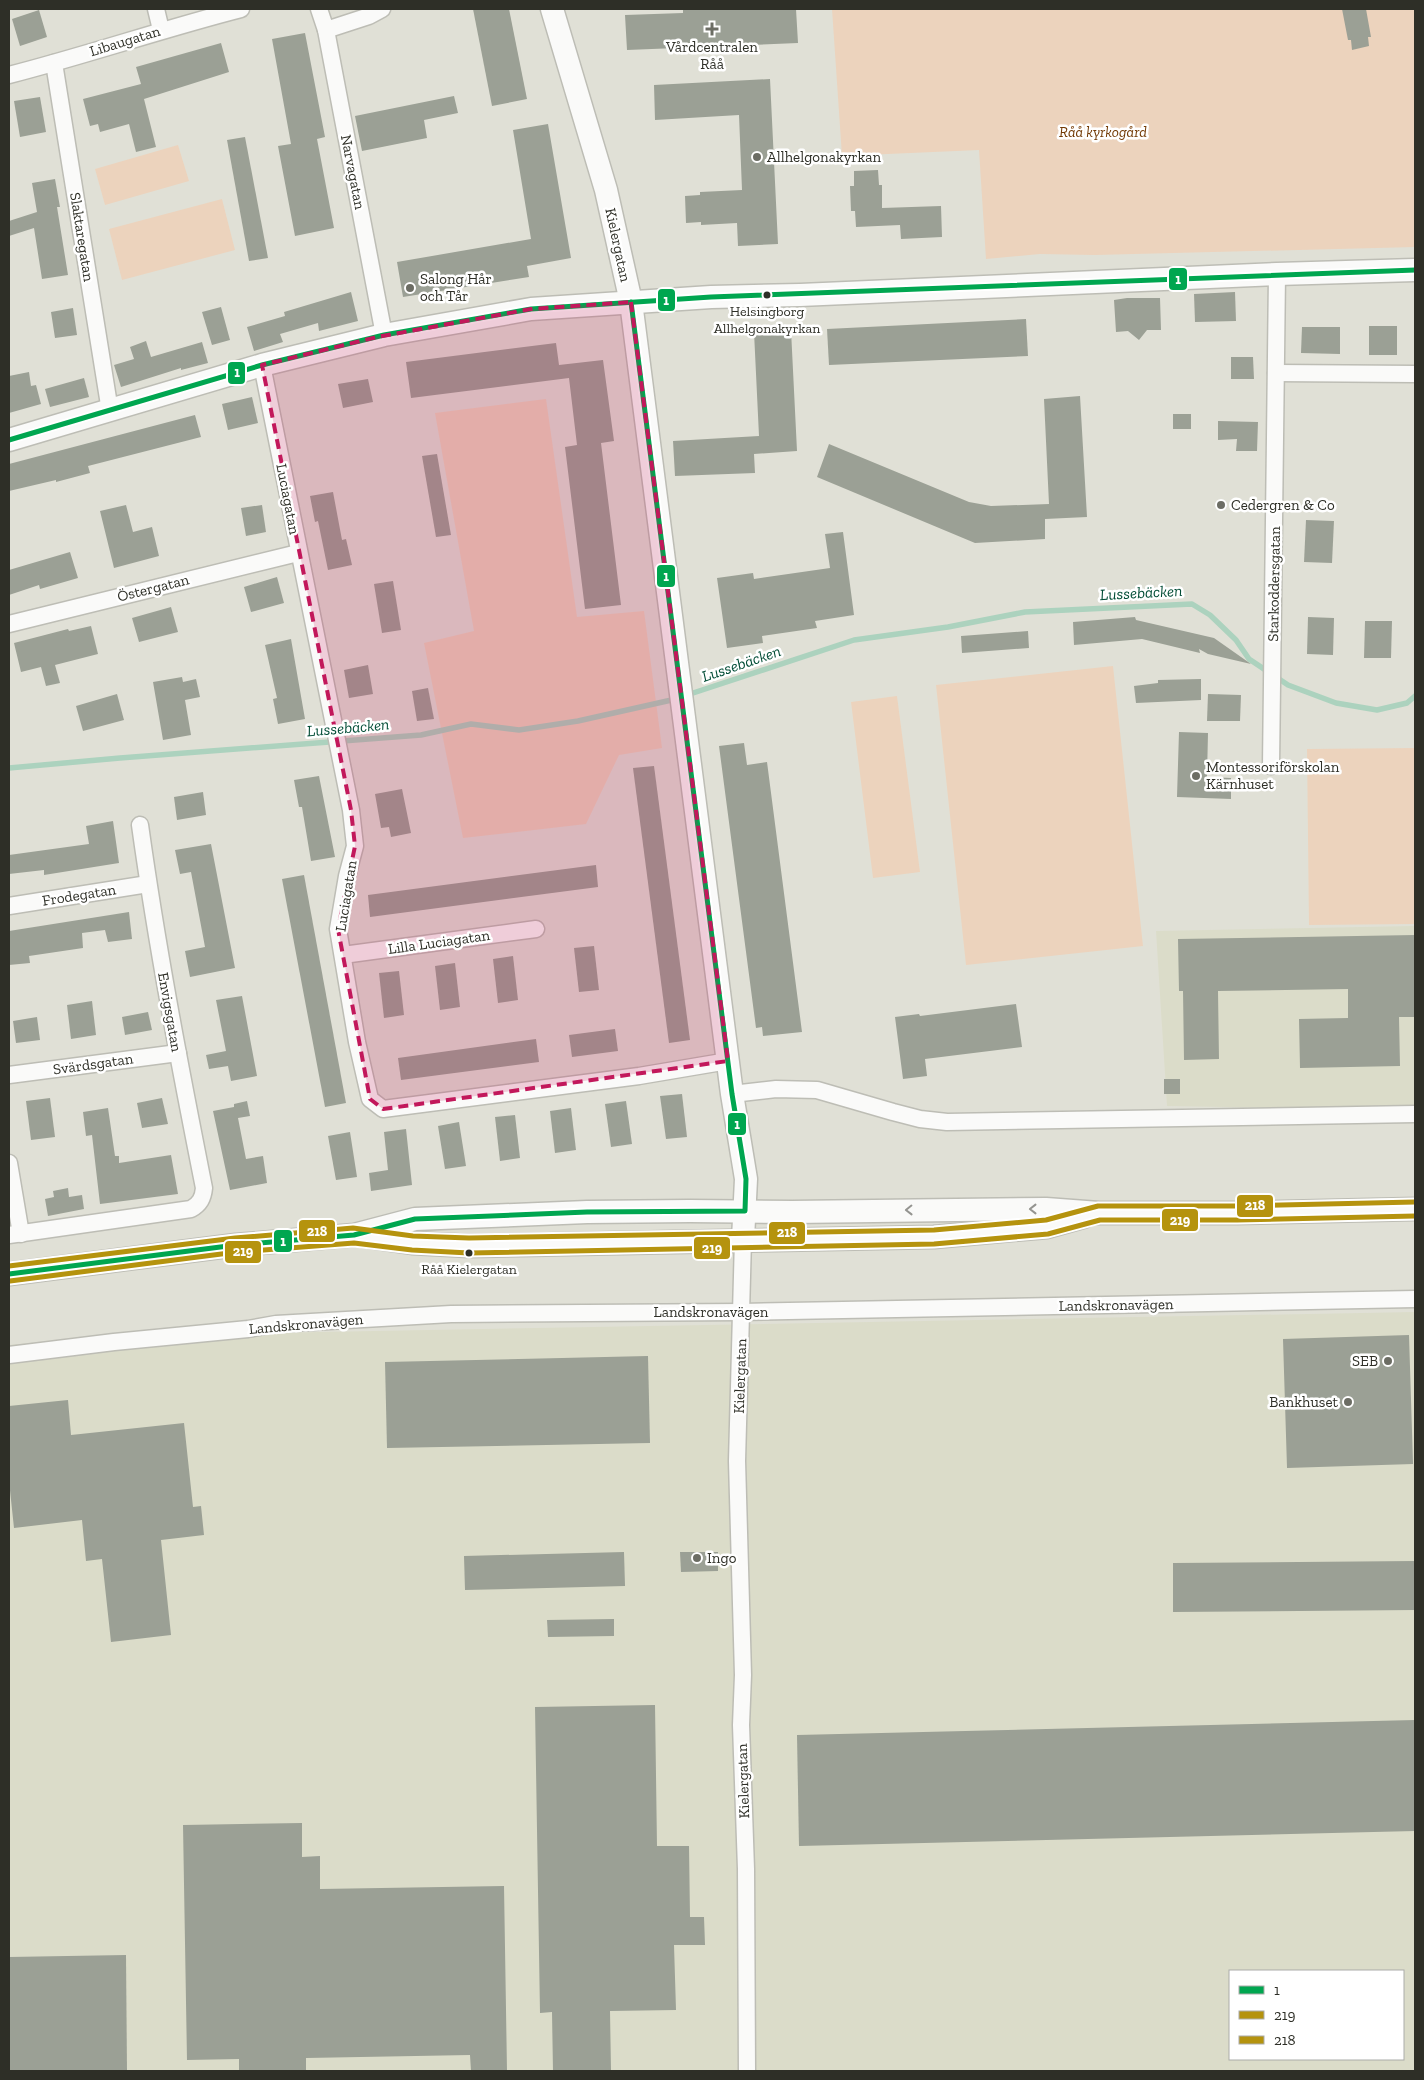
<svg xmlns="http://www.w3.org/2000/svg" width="1424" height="2080" font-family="'Zilla Slab',serif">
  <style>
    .built { fill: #dbdcc9; fill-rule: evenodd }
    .green { fill: #ecd3bd }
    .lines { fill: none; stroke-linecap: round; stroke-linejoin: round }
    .stream { stroke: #acd2be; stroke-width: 5.5 }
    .building { fill: #9ba095 }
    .street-casing { stroke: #bdbdb5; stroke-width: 19 }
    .secondary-casing { stroke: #bdbdb5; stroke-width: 25 }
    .street { stroke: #fafaf9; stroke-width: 16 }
    .secondary { stroke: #fafaf9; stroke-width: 22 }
    .bus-1-casing { stroke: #fff; stroke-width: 9 }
    .bus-2-casing { stroke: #fff; stroke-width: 9 }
    .bus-3-casing { stroke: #fff; stroke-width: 9 }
    .bus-1 { stroke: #00a650; stroke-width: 5 }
    .bus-2 { stroke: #b5930e; stroke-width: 5 }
    .bus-3 { stroke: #b5930e; stroke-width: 5 }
    .oneway { stroke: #949490 }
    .marked { fill: #c2185b; fill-opacity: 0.2; stroke: #c2185b; stroke-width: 4; stroke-dasharray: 10 6; stroke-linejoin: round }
    .poi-dot { fill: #6c6d64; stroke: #fff; stroke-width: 2 }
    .bus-dot { fill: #2e2f27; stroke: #fff; stroke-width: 2 }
    .labels { text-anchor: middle; stroke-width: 5; stroke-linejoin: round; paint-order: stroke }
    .bus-label { font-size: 14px; fill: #2e2f27; stroke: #fff }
    .street-label { font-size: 15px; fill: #2e2f27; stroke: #fff }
    .poi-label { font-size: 15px; fill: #2e2f27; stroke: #fff; text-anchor: start }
    .park-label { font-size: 15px; font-style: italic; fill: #723a05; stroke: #fff }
    .water-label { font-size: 16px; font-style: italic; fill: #004c35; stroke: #fff }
    .line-badge { stroke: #fff; stroke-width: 2 }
    .badge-label { font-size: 14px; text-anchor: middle; font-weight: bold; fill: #fff }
  </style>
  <rect width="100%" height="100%" fill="#e0e0d6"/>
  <g class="built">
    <polygon points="1415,926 1415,1110 1167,1106 1156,931"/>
    <path d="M 1415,1312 L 1415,2071 L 9,2071 L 9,1345 L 104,1336 ZM 1230,1971 L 1403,1971 L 1403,2059 L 1230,2059 Z"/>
  </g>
  <g class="green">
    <polygon points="832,9 1415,9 1415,247 1095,255 1040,254 986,259 979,150 842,156"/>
    <polygon points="178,145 189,181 105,205 95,169"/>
    <polygon points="222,199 235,250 122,280 109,229"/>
    <polygon points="546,399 577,617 644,611 662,748 619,755 586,824 463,838 424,643 474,631 435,413"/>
    <polygon points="1113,666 1143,946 966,965 936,685"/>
    <polygon points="897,696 920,872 873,878 851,702"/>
    <polygon points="1415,748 1415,924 1309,925 1307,749"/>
  </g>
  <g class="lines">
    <g class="stream">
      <polyline points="687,695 854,640 948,627 1025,612 1192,604 1210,615 1236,640 1249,659 1288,685 1336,703 1377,710 1407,703 1415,696"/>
      <polyline points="9,768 120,758 421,735 471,724 519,730 578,721 676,699"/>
    </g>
  </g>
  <g class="building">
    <polygon points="473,9 509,9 527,99 492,106"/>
    <polygon points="683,9 796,9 798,43 627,50 625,15 683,13"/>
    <polygon points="1342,9 1366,9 1371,37 1368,37 1369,46 1352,50 1351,40 1348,40"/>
    <polygon points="39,10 47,37 20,46 12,19"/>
    <polygon points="305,33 325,137 317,139 334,228 295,236 278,146 291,144 272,39"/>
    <polygon points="221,43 229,72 144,99 156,147 136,152 129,124 100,132 98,124 90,126 83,99 141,84 136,67"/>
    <polygon points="770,79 778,244 738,246 737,223 701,225 701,222 686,223 685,196 700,195 700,192 742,190 739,115 655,120 654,85"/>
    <polygon points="454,96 458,113 424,120 427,138 362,151 355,116"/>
    <polygon points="40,97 46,132 20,137 14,101"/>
    <polygon points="548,124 571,258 527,266 529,277 403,297 397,262 531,239 513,130"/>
    <polygon points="245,137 268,258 249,261 227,140"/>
    <polygon points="878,170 879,185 882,185 882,208 941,206 942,237 901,239 900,225 856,227 855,211 851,211 850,186 854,186 854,171"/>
    <polygon points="55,179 60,207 57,207 68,275 42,279 34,228 9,236 9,221 37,212 32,183"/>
    <polygon points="351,292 358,321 319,331 318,323 280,334 283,342 254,351 247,327 285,316 284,312"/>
    <polygon points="1235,292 1236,321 1195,322 1194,294"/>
    <polygon points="1127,298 1160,298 1161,330 1147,330 1139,340 1128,331 1116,332 1114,300"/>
    <polygon points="221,307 230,340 212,345 202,312"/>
    <polygon points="73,308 77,335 55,338 51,312"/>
    <polygon points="1026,319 1028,356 829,365 827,329"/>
    <rect x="1369" y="326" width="28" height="29"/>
    <polygon points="1302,327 1340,327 1340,354 1301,353"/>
    <polygon points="791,330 797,451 754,454 755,473 675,476 673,441 759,436 754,332"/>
    <polygon points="146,341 151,357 202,342 208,363 181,370 181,368 121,387 114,365 134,359 130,347"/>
    <polygon points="556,343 559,365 603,360 614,441 601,443 621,605 585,609 565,447 577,445 569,378 411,398 406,362"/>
    <polygon points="1231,357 1253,357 1254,379 1231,379"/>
    <polygon points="29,372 31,386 36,385 41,404 9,413 9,376"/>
    <polygon points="84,378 89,397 50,407 45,389"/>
    <polygon points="368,379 373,402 343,408 338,384"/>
    <polygon points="1080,396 1087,517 1045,519 1045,539 975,543 817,477 829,444 969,502 991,506 1049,504 1044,399"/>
    <polygon points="252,397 258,423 228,430 222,404"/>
    <rect x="1173" y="414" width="18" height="15"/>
    <polygon points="195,415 201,437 88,466 90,473 56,482 56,480 9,491 9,464"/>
    <polygon points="1218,421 1258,422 1257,451 1236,451 1237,439 1218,440"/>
    <polygon points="437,454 451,535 436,537 422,456"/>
    <polygon points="333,492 342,540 346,539 352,565 328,570 318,521 315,522 310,496"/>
    <polygon points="126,505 133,532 152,527 159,556 114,568 100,511"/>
    <polygon points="262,505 266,532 246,536 241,508"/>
    <polygon points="1306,520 1334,521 1332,563 1304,562"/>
    <polygon points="843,532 854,615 815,621 817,628 762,636 763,643 727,648 717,578 753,573 754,579 830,568 825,534"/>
    <polygon points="70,552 78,578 40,589 39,585 9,595 9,570"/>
    <polygon points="277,577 284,603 251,612 244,587"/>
    <polygon points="393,581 401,630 382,633 374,584"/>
    <polygon points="171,607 178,632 139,642 132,618"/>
    <polygon points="1135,617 1136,620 1214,638 1251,664 1208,654 1199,649 1200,653 1142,639 1074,645 1073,622"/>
    <polygon points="1308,617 1334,618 1333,655 1307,654"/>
    <polygon points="1365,621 1392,621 1391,658 1364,658"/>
    <polygon points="91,626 98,654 55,665 60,683 46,686 41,667 21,672 14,643 68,629 69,631"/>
    <polygon points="1028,631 1029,648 962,653 961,636"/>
    <polygon points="291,639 305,719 278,724 273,699 277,698 265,645"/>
    <polygon points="368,665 373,694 349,698 344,670"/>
    <polygon points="182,677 183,682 196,679 200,697 185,700 191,735 163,740 153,682"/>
    <polygon points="1201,679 1201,700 1136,703 1134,686 1158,683 1158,680"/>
    <polygon points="428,688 434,719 417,721 412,691"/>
    <polygon points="117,694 124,720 83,731 76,706"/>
    <polygon points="1208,694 1241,695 1240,721 1207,721"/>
    <polygon points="1179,732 1208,733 1207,777 1231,778 1231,799 1177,797"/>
    <polygon points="744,743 747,765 767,762 802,1032 763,1036 762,1027 756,1028 719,746"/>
    <polygon points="654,766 690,1040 669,1043 633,768"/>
    <polygon points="319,776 335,857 311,861 302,807 299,807 294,780"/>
    <polygon points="402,789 411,833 391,837 389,827 381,828 375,794"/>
    <polygon points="203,792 206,815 177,820 174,797"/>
    <polygon points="113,821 119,863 44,875 44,870 9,874 9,855 89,844 86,826"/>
    <polygon points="211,844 235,968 190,977 185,951 205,947 191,872 180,874 175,850"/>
    <polygon points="596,865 598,887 370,917 368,895"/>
    <polygon points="304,875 346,1103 325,1107 282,879"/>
    <polygon points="129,912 132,939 108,942 105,930 82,933 83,948 29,956 30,963 9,965 9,931"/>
    <polygon points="1415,935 1415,1017 1399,1017 1400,1066 1300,1068 1299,1019 1348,1018 1348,989 1218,991 1219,1059 1184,1060 1183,991 1179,991 1178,939"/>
    <polygon points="594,946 599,990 579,992 574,948"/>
    <polygon points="513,956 518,1000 498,1003 493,959"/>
    <polygon points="455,963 460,1007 440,1010 435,966"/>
    <polygon points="399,971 404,1015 384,1018 379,973"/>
    <polygon points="242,996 257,1076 231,1081 228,1066 209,1069 206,1055 226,1051 216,1000"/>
    <polygon points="92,1001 96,1035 71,1039 67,1005"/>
    <polygon points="1016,1004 1022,1047 925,1059 927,1076 903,1079 895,1017 919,1014 920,1016"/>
    <polygon points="148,1012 152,1030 125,1035 122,1017"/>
    <polygon points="37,1017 40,1040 16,1043 13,1021"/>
    <polygon points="615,1029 618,1051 572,1057 569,1035"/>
    <polygon points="536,1039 539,1062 401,1080 398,1058"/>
    <rect x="1164" y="1079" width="16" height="15"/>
    <polygon points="682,1094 687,1137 666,1139 660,1096"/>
    <polygon points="50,1098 55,1137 31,1140 26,1101"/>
    <polygon points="162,1098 168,1124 142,1128 137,1103"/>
    <polygon points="247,1101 250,1116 238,1118 246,1159 263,1156 267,1183 230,1190 213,1111 234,1107 234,1104"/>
    <polygon points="626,1101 632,1144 611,1147 605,1104"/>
    <polygon points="108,1108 115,1156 119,1156 119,1163 171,1155 178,1194 100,1204 92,1135 86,1136 83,1112"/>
    <polygon points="571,1108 576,1150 555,1153 550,1111"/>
    <polygon points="515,1115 520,1158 500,1161 495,1117"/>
    <polygon points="459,1122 466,1166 445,1169 438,1126"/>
    <polygon points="406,1129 412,1185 371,1191 369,1173 388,1170 384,1132"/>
    <polygon points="350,1132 357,1177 336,1180 328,1136"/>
    <polygon points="68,1188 69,1197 82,1195 84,1209 48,1216 45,1199 54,1197 53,1191"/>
    <polygon points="1409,1335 1413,1464 1287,1468 1283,1339"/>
    <polygon points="648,1356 650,1443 387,1448 385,1362"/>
    <polygon points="68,1400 71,1435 184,1423 193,1507 201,1506 204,1535 161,1540 171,1635 111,1642 102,1559 86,1561 82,1520 14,1528 9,1481 9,1406"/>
    <polygon points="624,1552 625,1586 465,1590 464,1556"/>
    <polygon points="680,1552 718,1552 718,1571 681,1572"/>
    <polygon points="1415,1561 1415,1610 1173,1612 1173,1563"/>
    <polygon points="614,1619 614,1636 548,1637 547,1620"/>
    <polygon points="655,1705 657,1846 689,1846 690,1917 704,1917 705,1945 674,1945 676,2010 610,2011 611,2071 553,2071 552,2012 540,2013 535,1707"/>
    <polygon points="1415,1720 1415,1831 799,1846 797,1735"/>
    <polygon points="302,1823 302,1857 320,1856 320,1889 504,1886 507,2071 471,2071 470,2055 306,2058 306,2071 239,2071 239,2059 187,2060 183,1825"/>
    <polygon points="126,1955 127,2071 9,2071 9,1957"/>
  </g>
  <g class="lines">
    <defs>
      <g id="street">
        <polyline points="156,9 161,30"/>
        <polyline points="319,9 326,30 384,335"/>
        <polyline points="326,30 369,16 382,9"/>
        <polyline points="54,63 110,411"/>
        <path d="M 9,75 C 87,55 163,29 241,9"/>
        <polyline points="262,365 351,810 355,846 347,876 338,929 357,1042 370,1099 383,1109 639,1076 728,1061"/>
        <polyline points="1276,373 1415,374"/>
        <polyline points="9,624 298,553"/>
        <polyline points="1271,766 1277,274"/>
        <polyline points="9,906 148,884"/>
        <polyline points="343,955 536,929"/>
        <polyline points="9,1075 178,1053"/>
        <polyline points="732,1094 776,1089 817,1090 893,1112 920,1119 947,1122 1415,1114"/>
        <polyline points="9,1163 21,1234"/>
        <path d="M 9,1235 L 191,1209 C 200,1204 203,1198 204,1188 C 180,1067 157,947 140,825"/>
        <polyline points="743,1239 737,1461 743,1675 741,1725 746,1869 747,2071"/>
        <polyline points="9,1355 114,1342 248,1329 276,1324 451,1314 742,1312 1415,1299"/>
      </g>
      <g id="secondary">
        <polyline points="552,9 606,190 631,302 732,1094 746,1179 743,1239"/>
        <polyline points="9,440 262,365 384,335 531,309 711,297 800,295 1277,274 1415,270"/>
        <polyline points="363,1236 412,1243 469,1246 934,1237 1047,1227 1083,1217"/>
        <polyline points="9,1274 236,1245 354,1235 415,1219 587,1212 690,1211 792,1212 1046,1209 1099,1213 1237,1213 1415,1209"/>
      </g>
    </defs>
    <use href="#street" class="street-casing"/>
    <use href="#secondary" class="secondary-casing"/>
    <use href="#street" class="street"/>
    <use href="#secondary" class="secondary"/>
    <defs>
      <g id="bus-1">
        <polyline points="9,440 262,365 384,335 531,309 711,297 1415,270"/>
        <polyline points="9,1274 236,1245 354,1235 415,1219 587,1212 745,1211 746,1179 732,1094 631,302"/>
      </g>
      <polyline id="bus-2" points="10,1281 237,1252 354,1243 412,1250 469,1253 934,1244 1048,1234 1100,1220 1237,1220 1415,1216"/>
      <polyline id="bus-3" points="9,1266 235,1238 353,1228 413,1236 469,1238 934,1230 1046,1220 1098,1206 1237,1206 1415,1202"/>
    </defs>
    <use href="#bus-1" class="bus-1-casing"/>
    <use href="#bus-2" class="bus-2-casing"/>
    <use href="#bus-3" class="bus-3-casing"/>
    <use href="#bus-1" class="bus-1"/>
    <use href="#bus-2" class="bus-2"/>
    <use href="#bus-3" class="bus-3"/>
  </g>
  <defs><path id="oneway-chevron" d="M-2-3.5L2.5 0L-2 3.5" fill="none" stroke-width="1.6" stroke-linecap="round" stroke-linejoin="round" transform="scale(1.25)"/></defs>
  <g class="oneway">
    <use href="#oneway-chevron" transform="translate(1033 1209) rotate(180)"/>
    <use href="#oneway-chevron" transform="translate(909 1210) rotate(179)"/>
  </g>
  <path class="marked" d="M 631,302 L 728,1061 L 383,1109 L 370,1099 L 338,929 L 355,846 L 351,810 L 262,365 L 377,337 L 531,309 Z"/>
  <g class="poi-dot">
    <path d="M709.5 21.5h5v5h5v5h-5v5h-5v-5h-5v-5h5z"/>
    <circle cx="757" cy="157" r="5"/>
    <circle cx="410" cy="288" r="5"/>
    <circle cx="1221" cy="505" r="5"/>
    <circle cx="1196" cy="776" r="5"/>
    <circle cx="1388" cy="1361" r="5"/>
    <circle cx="1348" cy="1402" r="5"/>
    <circle cx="697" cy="1558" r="5"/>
  </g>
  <g class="bus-dot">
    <circle cx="767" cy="295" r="4.5"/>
    <circle cx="469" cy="1253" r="4.5"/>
  </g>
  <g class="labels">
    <g class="bus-label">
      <text x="767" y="316">Helsingborg<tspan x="767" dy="17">Allhelgonakyrkan</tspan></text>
      <text x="469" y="1274">Råå Kielergatan</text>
    </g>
    <g class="street-label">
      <text transform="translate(125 41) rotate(-17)" y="5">Libaugatan</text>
      <text transform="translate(353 172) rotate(79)" y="5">Narvagatan</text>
      <text transform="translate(82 237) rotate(81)" y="5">Slaktaregatan</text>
      <text transform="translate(618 245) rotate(78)" y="5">Kielergatan</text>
      <text transform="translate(288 499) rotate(79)" y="5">Luciagatan</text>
      <text transform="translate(1274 584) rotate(-89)" y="5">Starkoddersgatan</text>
      <text transform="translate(153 588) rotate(-14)" y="5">Östergatan</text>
      <text transform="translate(79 895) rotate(-9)" y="5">Frodegatan</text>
      <text transform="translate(346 896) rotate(-81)" y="5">Luciagatan</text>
      <text transform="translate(439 942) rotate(-8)" y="5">Lilla Luciagatan</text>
      <text transform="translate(170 1012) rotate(80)" y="5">Envigsgatan</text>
      <text transform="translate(93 1064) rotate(-8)" y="5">Svärdsgatan</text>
      <text transform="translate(1116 1305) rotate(-1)" y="5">Landskronavägen</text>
      <text x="711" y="1317">Landskronavägen</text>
      <text transform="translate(306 1324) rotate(-5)" y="5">Landskronavägen</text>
      <text transform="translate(740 1376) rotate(-88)" y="5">Kielergatan</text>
      <text transform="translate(743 1781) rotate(-92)" y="5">Kielergatan</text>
    </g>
    <g class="poi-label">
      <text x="712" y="52" text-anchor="middle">Vårdcentralen<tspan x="712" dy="17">Råå</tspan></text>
      <text x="767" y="162">Allhelgonakyrkan</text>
      <text x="420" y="284">Salong Hår<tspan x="420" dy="17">och Tår</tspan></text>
      <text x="1231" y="510">Cedergren &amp; Co</text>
      <text x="1206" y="772">Montessoriförskolan<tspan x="1206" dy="17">Kärnhuset</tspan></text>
      <text x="1378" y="1366" text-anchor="end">SEB</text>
      <text x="1338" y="1407" text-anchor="end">Bankhuset</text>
      <text x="707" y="1563">Ingo</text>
    </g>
    <g class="park-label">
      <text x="1103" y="137">Råå kyrkogård</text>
    </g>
    <g class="water-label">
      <text transform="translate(1141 592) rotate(-3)" y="6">Lussebäcken</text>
      <text transform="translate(741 663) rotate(-19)" y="6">Lussebäcken</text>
      <text transform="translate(348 727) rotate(-5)" y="6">Lussebäcken</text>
    </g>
  </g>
  <g class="line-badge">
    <rect x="1168" y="267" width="20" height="24" rx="5" fill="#00a650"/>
    <rect x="657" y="288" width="19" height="24" rx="5" fill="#00a650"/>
    <rect x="227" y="361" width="19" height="24" rx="5" fill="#00a650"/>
    <rect x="656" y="564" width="20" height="24" rx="5" fill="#00a650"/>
    <rect x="727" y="1112" width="20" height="24" rx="5" fill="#00a650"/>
    <rect x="1236" y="1194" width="38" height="24" rx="5" fill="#b5930e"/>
    <rect x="1161" y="1208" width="38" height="24" rx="5" fill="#b5930e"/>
    <rect x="298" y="1219" width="38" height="24" rx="5" fill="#b5930e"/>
    <rect x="768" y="1221" width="38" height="24" rx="5" fill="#b5930e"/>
    <rect x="273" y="1229" width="20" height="24" rx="5" fill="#00a650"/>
    <rect x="693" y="1236" width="38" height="24" rx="5" fill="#b5930e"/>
    <rect x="224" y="1240" width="38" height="24" rx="5" fill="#b5930e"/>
  </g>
  <g class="badge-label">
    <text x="1178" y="284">1</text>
    <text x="666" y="305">1</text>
    <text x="237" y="377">1</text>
    <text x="666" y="581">1</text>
    <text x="737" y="1129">1</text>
    <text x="1255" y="1210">218</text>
    <text x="1180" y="1225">219</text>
    <text x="317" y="1236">218</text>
    <text x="787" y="1237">218</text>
    <text x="283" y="1246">1</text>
    <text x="712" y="1253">219</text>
    <text x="243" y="1256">219</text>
  </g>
  <rect width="1424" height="2080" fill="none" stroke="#2e2f27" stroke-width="20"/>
  <rect x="1229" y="1970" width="175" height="90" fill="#ffffff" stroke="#abaca9"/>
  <rect x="1239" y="1986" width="25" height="8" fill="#00a650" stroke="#abaca9"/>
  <text x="1274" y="1995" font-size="15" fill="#2e2f27">1</text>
  <rect x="1239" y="2011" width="25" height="8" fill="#b5930e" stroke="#abaca9"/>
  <text x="1274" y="2020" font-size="15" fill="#2e2f27">219</text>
  <rect x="1239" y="2036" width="25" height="8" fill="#b5930e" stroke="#abaca9"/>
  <text x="1274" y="2045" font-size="15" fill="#2e2f27">218</text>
</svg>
